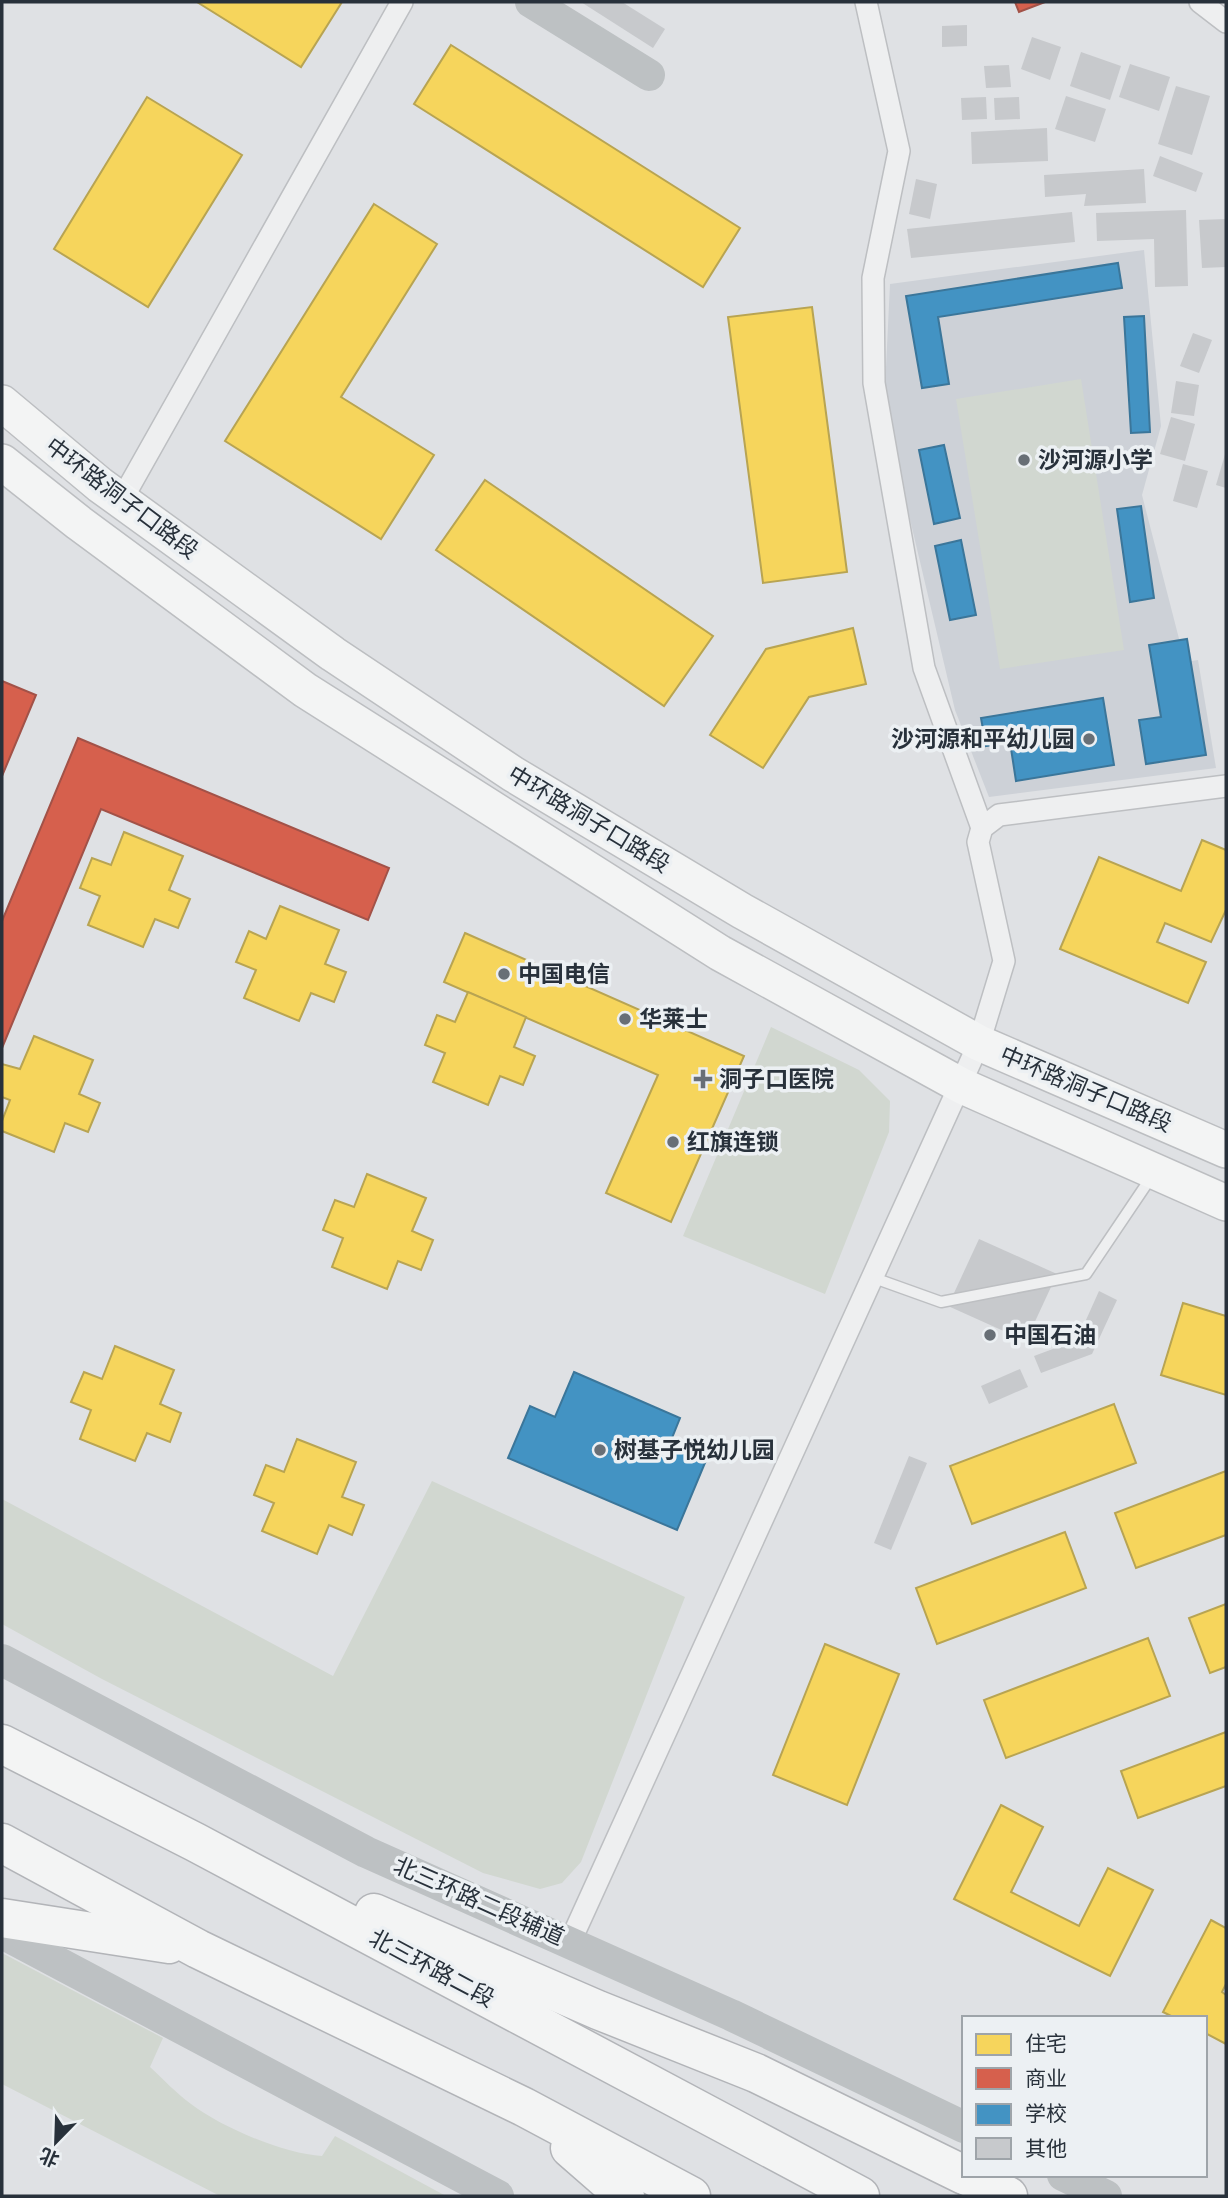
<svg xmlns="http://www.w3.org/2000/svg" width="1228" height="2198" font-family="Roboto,'Noto Sans SC',sans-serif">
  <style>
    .built { fill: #cdd1d7 }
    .green { fill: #d1d7d0 }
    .homes { fill: #f6d55c; stroke: #b8a452; stroke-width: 2 }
    .shops { fill: #d6604d; stroke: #a25248; stroke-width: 2 }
    .schools { fill: #4393c3; stroke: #3b769a; stroke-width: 2 }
    .building { fill: #c7c9cc }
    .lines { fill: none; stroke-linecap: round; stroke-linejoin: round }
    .lane-casing { stroke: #bdbfc2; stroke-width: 13 }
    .street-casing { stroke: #bdbfc2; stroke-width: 24 }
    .primary-casing { stroke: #bcbec1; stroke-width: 38 }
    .highway-casing { stroke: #b2b4b8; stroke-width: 41 }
    .lane { stroke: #eeeff0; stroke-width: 10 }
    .street { stroke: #eeeff0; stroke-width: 21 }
    .secondary { stroke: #bdc1c3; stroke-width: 32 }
    .primary { stroke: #f3f4f4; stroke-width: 35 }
    .highway { stroke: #f3f4f4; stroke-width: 38 }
    .poi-dot { fill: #686f76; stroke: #ecf0f3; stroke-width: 2.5 }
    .labels { text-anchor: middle; stroke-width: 7; stroke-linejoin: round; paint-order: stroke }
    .poi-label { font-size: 23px; font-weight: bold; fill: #28313b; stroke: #ecf0f3; text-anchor: start }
    .street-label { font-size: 23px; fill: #28313b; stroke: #ecf0f3 }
  </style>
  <rect width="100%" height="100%" fill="#dfe1e4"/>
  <polygon class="built" points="1144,250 1161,426 1142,495 1185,662 1198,660 1216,768 989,797 955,710 884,409 890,284"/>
  <g class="green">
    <polygon points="1081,379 1124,650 1000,669 956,399"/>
    <polygon points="771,1027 859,1070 890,1101 889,1132 825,1294 683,1236"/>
    <polygon points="432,1481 685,1597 581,1862 562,1883 540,1889 483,1873 102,1679 2,1624 2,1499 333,1676"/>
    <path d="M 2,1953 L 163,2038 L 150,2067 C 163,2079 176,2093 191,2104 C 221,2127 284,2154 322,2156 L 335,2136 L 446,2196 L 220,2196 L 2,2084 Z"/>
  </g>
  <g class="homes">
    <polygon points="197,2 342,2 301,67"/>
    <polygon points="451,45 740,228 703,287 414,104"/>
    <polygon points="147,97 242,155 148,307 54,249"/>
    <polygon points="374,204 437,244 341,397 434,455 381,539 225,441"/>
    <polygon points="812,307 847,572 763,583 728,317"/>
    <polygon points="485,480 713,636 664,706 436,550"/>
    <polygon points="853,628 866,684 809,697 763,768 710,735 766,649"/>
    <polygon points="124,832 183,856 169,890 190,899 178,928 155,919 143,947 88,925 100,896 80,888 92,858 111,865"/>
    <polygon points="1202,840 1226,850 1226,910 1211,942 1165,923 1157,942 1206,962 1188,1003 1060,949 1099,857 1181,891"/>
    <polygon points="280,906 339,930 325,964 346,972 334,1002 311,993 299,1021 244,998 256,970 236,962 249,931 266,939"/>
    <polygon points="465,933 744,1056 671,1222 606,1193 658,1075 444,982"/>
    <polygon points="468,992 526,1017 514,1047 535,1056 523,1085 500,1076 488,1105 433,1082 445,1053 425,1045 437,1015 455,1022"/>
    <polygon points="34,1036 93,1060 79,1094 100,1103 88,1132 65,1123 54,1152 2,1131 2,1121 10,1100 2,1097 2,1064 20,1069"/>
    <polygon points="367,1174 426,1198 412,1231 433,1240 421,1270 398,1261 387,1289 332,1267 343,1238 323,1230 335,1200 354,1207"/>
    <polygon points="1183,1303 1226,1316 1226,1395 1161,1375"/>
    <polygon points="115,1346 174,1370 160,1404 181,1413 170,1442 147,1433 135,1461 80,1439 91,1410 71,1402 84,1372 102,1379"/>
    <polygon points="1114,1404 1136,1463 972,1524 950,1466"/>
    <polygon points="297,1439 356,1462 342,1497 364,1505 352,1535 329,1525 317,1554 262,1531 274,1503 254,1495 266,1465 284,1472"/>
    <polygon points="1226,1471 1226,1535 1136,1568 1115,1513"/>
    <polygon points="1065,1532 1086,1588 937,1644 916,1588"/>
    <polygon points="1226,1604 1226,1667 1210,1673 1189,1618"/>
    <polygon points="1148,1638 1170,1696 1006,1758 984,1700"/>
    <polygon points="825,1644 899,1674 847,1805 773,1775"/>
    <polygon points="1226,1732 1226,1786 1138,1818 1121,1771"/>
    <polygon points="1001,1805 1043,1827 1011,1892 1079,1926 1108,1868 1153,1890 1110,1976 954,1899"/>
    <polygon points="1211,1920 1226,1928 1226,1984 1222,1992 1226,1995 1226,2044 1205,2033 1205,2018 1175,2018 1163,2012"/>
  </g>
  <g class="shops">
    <polygon points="1015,2 1045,2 1019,12"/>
    <polygon points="2,681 36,695 2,776"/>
    <polygon points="78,738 389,868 368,920 101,809 2,1048 2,921"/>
  </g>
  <g class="schools">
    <polygon points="1118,263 1122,288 938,317 949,384 922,388 906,296"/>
    <polygon points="1144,316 1150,432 1131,433 1124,317"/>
    <polygon points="944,445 960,518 934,524 919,450"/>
    <polygon points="1141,506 1154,598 1130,602 1117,509"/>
    <polygon points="961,540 976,615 950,620 935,546"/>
    <polygon points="1187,639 1206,755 1146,764 1139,720 1161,717 1149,645"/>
    <polygon points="1103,698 1114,765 1016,781 1010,742 986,746 981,718"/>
    <polygon points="574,1372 680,1418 670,1443 707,1458 677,1530 508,1458 530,1406 555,1417"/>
  </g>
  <g class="building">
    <polygon points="581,2 622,2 665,29 653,48"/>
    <polygon points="967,25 967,46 942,47 942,26"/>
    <polygon points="1032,37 1061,47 1050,80 1021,69"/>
    <polygon points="1081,52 1121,66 1110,100 1070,86"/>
    <polygon points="1130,64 1170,77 1159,111 1119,97"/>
    <polygon points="1009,65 1011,87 986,88 984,66"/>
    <polygon points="1176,86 1210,96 1192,155 1158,144"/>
    <polygon points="1066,96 1106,109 1095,142 1055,129"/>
    <polygon points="986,97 987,119 962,120 961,98"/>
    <polygon points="1019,97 1020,119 995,120 994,98"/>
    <polygon points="1047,128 1048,161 972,164 971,132"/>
    <polygon points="1160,156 1203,173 1196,192 1153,176"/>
    <polygon points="1144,169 1146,203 1084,206 1086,194 1045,197 1044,175"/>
    <polygon points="916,179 937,184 930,219 909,214"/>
    <polygon points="1186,210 1188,286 1155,287 1154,239 1097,241 1096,213"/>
    <polygon points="1072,212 1075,242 911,258 907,229"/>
    <polygon points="1226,219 1226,267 1202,268 1199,220"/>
    <polygon points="1193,333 1212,340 1199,373 1180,366"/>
    <polygon points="1176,381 1199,385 1194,416 1171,413"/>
    <polygon points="1171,417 1195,424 1185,461 1160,454"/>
    <polygon points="1226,451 1226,488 1216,485"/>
    <polygon points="1183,464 1208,471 1197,508 1173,501"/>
    <polygon points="979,1239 1057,1274 1026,1341 948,1306"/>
    <polygon points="1099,1291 1117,1300 1092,1354 1041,1373 1034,1356 1077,1340"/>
    <polygon points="1020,1369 1028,1387 989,1404 981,1386"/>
    <polygon points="909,1456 927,1463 891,1550 874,1543"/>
  </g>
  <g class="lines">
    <defs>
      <polyline id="lane" points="874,1278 941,1302 1086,1274 1152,1176"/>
      <g id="street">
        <polyline points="866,2 899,151 873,278 874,383 924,668 982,828"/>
        <polyline points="1200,2 1226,22"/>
        <polyline points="121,501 402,2"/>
        <polyline points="570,1942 979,1043 1004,961 978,842 982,828 999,815 1226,786"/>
      </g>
      <g id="primary">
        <polyline points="2,403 100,485 333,654 513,774 742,911 979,1043 1226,1150"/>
        <polyline points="2,462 79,523 305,690 720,953 962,1086 1226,1203"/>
      </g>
      <g id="highway">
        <polyline points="2,1744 195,1842 860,2196"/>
        <polyline points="2,1843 198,1949 524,2107 691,2196"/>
        <polyline points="374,1913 598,2010 756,2073 964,2175"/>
        <polyline points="2,1918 169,1944"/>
        <polyline points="570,2148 625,2196"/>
        <polyline points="965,2175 1008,2196"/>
      </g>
    </defs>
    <use href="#lane" class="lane-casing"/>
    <use href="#street" class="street-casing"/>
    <use href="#primary" class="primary-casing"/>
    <use href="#highway" class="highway-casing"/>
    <use href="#lane" class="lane"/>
    <use href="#street" class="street"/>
    <g class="secondary">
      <polyline points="531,2 649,75"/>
      <polyline points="2,1660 366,1852 731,2015 964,2127"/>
      <polyline points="2,1933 498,2196"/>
      <polyline points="1063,2175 1106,2196"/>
    </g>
    <use href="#primary" class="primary"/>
    <use href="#highway" class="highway"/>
  </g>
  <g class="poi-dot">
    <circle cx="1024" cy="460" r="7"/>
    <circle cx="1089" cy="739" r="7"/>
    <circle cx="504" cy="974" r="7"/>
    <circle cx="625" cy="1019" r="7"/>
    <path d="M699.5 1068.5h7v7h7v7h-7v7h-7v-7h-7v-7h7z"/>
    <circle cx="673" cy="1142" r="7"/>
    <circle cx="990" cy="1335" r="7"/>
    <circle cx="600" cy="1450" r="7"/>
  </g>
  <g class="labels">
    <g class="poi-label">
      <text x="1038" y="468">沙河源小学</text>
      <text x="1075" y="747" text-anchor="end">沙河源和平幼儿园</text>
      <text x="518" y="982">中国电信</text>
      <text x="639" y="1027">华莱士</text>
      <text x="719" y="1087">洞子口医院</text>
      <text x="687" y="1150">红旗连锁</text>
      <text x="1004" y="1343">中国石油</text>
      <text x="614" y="1458">树基子悦幼儿园</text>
    </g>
    <g class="street-label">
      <text transform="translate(122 498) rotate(37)" y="8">中环路洞子口路段</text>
      <text transform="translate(589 819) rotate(31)" y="8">中环路洞子口路段</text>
      <text transform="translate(1086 1089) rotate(23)" y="8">中环路洞子口路段</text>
      <text transform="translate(479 1901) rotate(24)" y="8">北三环路二段辅道</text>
      <text transform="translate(432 1968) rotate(28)" y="8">北三环路二段</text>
    </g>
  </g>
  <rect width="1228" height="2198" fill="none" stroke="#28313b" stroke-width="7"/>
  <rect x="962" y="2016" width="245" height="161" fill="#ecf0f3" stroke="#9ea4a9" stroke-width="2"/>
  <rect x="976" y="2034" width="35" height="21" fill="#f6d55c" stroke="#9ea4a9" stroke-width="2"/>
  <text x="1025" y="2051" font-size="21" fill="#28313b">住宅</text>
  <rect x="976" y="2068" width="35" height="21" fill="#d6604d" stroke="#9ea4a9" stroke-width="2"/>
  <text x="1025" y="2086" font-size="21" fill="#28313b">商业</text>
  <rect x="976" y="2104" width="35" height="21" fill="#4393c3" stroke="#9ea4a9" stroke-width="2"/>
  <text x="1025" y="2121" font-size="21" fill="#28313b">学校</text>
  <rect x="976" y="2138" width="35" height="21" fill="#c7c9cc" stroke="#9ea4a9" stroke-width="2"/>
  <text x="1025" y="2156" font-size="21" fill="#28313b">其他</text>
  <g transform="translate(56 2142) rotate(203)" stroke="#ecf0f3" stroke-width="5" paint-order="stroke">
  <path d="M0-5L12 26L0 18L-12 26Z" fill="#28313b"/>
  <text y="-10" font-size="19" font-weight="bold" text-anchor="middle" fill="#28313b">北</text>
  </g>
</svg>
